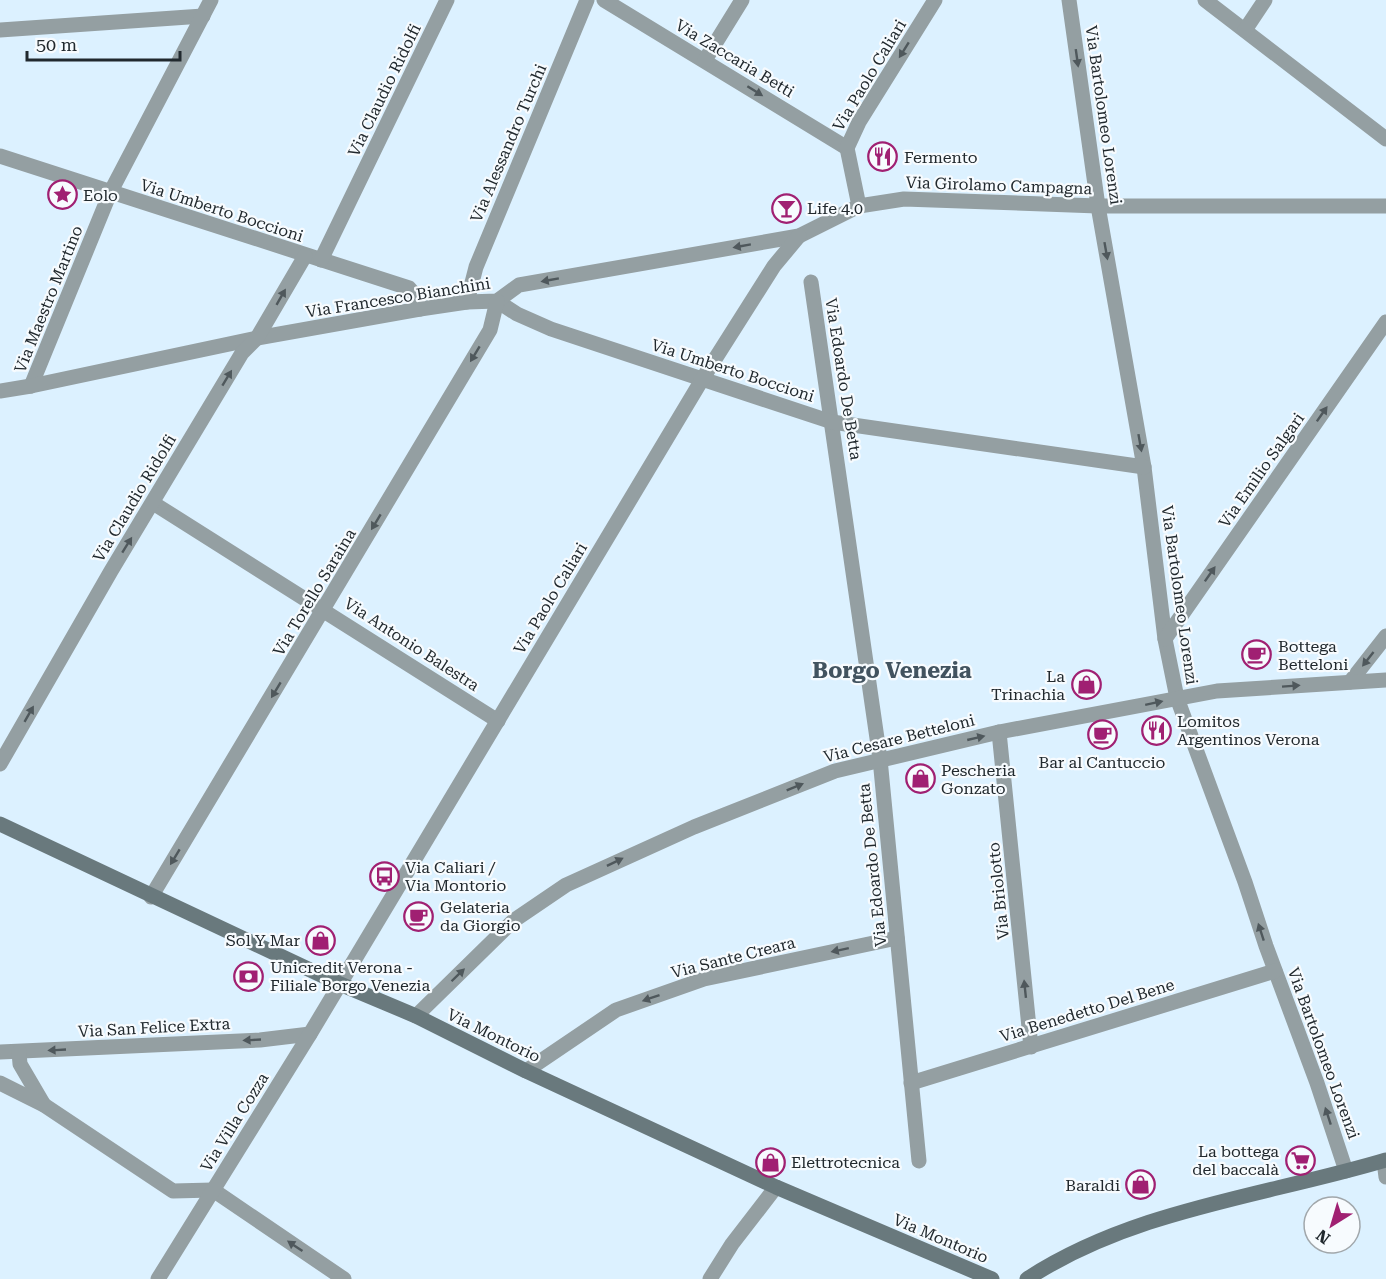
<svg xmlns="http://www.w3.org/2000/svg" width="1386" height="1279" font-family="'Roboto Serif',serif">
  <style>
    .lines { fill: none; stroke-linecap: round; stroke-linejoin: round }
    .street { stroke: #949fa2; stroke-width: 15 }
    .secondary { stroke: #69797d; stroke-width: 15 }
    .oneway { fill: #4f585c }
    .labels { text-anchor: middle; stroke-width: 4.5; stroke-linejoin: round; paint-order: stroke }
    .street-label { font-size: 16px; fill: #21292e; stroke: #f7fbfe }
    .poi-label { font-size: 16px; fill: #21292e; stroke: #f7fbfe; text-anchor: start }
    .district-label { font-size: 22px; font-weight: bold; fill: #42535f; stroke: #f7fbfe }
  </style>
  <rect width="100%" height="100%" fill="#dcf1ff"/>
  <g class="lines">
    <g class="street">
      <polyline points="604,0 847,148"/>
      <polyline points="1069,0 1098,206 1144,467 1165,639 1177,698 1245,882 1266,946 1317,1083 1346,1171"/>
      <polyline points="1205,0 1386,139"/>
      <polyline points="0,30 203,16"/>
      <polyline points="1245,30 1265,0"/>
      <polyline points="705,60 742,0"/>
      <polyline points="0,156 409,288 416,296 420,309"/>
      <polyline points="859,206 847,148 859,122 935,0"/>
      <polyline points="321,260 447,0"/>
      <polyline points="811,282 880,759 919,1161"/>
      <polyline points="497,301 517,314 551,329 832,422 1144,467"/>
      <polyline points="467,302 476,267 587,0"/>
      <polyline points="31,386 110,193 211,0"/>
      <polyline points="0,391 31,386 257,338 420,309 467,302 497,301 519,285 799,236 859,206 904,199 1098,206 1386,206"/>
      <polyline points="153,503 498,721"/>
      <polyline points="1165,639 1386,322"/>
      <polyline points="1350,682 1386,636"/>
      <polyline points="999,732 1031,1047"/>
      <polyline points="0,764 111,571 242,353 257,338 305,256"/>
      <polyline points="151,897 490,330 497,301"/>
      <polyline points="416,1016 513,921 566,885 694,827 835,771 999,732 1217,691 1386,680"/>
      <polyline points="0,1052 260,1040 310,1034"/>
      <polyline points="19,1052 20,1064 44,1105"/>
      <polyline points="526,1071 616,1010 704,979 897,938"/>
      <polyline points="0,1083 44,1105 173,1191 213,1190 344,1279"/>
      <polyline points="911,1083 1275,971"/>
      <polyline points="1386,1161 1384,1161 1386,1177"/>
      <polyline points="158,1279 310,1034 703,378 774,266 799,236"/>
      <polyline points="710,1279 732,1244 776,1187"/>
    </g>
    <g class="secondary">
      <polyline points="0,824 340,984 416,1016 526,1071 776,1187 992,1279"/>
      <path d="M 1027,1279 C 1134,1209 1266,1196 1386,1160"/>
    </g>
  </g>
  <defs><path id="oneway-solid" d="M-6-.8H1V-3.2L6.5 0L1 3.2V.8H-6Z" transform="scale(1.5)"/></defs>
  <g class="oneway">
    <use href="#oneway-solid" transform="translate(904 50) rotate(122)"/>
    <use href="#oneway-solid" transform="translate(1077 58) rotate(82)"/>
    <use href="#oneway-solid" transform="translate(755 91) rotate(32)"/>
    <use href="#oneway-solid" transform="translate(742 246) rotate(170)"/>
    <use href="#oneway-solid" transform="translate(1106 251) rotate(80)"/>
    <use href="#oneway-solid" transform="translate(550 280) rotate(170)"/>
    <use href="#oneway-solid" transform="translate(281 297) rotate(-60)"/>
    <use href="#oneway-solid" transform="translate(475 354) rotate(121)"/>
    <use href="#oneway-solid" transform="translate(227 378) rotate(-59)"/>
    <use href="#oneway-solid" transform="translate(1322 414) rotate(-55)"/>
    <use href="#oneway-solid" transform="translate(1140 443) rotate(80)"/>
    <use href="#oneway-solid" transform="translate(376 522) rotate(121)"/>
    <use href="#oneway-solid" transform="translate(127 545) rotate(-58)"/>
    <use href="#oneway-solid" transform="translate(1210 574) rotate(-55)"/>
    <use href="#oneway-solid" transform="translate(1368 659) rotate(128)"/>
    <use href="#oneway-solid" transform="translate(1291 686) rotate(-4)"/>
    <use href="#oneway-solid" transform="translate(276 690) rotate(121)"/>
    <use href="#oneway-solid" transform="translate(1154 703) rotate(-12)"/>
    <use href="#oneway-solid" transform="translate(29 714) rotate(-60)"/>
    <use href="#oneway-solid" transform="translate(976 738) rotate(-13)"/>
    <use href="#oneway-solid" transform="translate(795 787) rotate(-22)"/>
    <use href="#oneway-solid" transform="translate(175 857) rotate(121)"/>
    <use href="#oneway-solid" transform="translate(615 862) rotate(-26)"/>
    <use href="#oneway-solid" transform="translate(1261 932) rotate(-108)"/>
    <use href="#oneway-solid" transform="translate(840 950) rotate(168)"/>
    <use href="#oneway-solid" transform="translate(458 975) rotate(-44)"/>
    <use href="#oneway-solid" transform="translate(1025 989) rotate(-96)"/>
    <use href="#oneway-solid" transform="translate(651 998) rotate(161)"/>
    <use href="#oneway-solid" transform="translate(252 1040) rotate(177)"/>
    <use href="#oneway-solid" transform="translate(57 1050) rotate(177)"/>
    <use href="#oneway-solid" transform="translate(1328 1116) rotate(-108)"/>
    <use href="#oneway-solid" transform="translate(295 1246) rotate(-146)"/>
  </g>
  <defs>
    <symbol id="restaurant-ring" viewBox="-11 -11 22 22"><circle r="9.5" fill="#f7fbfe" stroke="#a02072" stroke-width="1.5"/><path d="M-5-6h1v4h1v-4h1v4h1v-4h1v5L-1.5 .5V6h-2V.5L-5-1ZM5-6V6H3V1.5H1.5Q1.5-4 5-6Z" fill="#a02072"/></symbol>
    <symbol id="sight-ring" viewBox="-11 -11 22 22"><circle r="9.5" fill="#f7fbfe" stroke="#a02072" stroke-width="1.5"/><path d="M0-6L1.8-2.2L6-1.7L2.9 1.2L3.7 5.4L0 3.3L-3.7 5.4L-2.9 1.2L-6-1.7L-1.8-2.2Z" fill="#a02072"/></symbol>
    <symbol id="bar-ring" viewBox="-11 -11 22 22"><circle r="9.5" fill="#f7fbfe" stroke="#a02072" stroke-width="1.5"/><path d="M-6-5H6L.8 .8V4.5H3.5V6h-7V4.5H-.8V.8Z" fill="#a02072"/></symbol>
    <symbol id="cafe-ring" viewBox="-11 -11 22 22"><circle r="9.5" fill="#f7fbfe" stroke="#a02072" stroke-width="1.5"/><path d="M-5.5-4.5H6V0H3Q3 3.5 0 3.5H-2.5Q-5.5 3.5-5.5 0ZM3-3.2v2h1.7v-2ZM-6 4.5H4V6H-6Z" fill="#a02072"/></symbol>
    <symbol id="shop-ring" viewBox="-11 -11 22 22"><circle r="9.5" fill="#f7fbfe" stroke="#a02072" stroke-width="1.5"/><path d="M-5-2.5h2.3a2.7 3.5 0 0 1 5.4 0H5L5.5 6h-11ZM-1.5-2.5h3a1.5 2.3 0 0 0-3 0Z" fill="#a02072"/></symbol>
    <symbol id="bus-ring" viewBox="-11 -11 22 22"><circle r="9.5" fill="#f7fbfe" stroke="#a02072" stroke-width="1.5"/><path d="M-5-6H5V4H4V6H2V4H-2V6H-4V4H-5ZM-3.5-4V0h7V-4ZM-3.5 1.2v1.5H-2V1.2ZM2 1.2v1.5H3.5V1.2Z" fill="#a02072"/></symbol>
    <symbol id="bank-ring" viewBox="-11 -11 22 22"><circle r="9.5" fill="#f7fbfe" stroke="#a02072" stroke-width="1.5"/><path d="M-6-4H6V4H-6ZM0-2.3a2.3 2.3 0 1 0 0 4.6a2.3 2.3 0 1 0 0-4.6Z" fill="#a02072"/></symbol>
    <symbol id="supermarket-ring" viewBox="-11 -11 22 22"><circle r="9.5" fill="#f7fbfe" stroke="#a02072" stroke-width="1.5"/><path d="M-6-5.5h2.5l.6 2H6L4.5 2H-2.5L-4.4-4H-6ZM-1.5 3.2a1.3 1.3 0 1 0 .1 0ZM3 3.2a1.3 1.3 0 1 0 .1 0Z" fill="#a02072"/></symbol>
  </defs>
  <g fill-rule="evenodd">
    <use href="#restaurant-ring" x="866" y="140" width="33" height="33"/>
    <use href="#sight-ring" x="46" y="178" width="33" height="33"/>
    <use href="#bar-ring" x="770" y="192" width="33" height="33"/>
    <use href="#cafe-ring" x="1240" y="638" width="33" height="33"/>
    <use href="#shop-ring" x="1070" y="668" width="33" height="33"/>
    <use href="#restaurant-ring" x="1140" y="714" width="33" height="33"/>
    <use href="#cafe-ring" x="1086" y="718" width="33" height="33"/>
    <use href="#shop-ring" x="904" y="762" width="33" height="33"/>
    <use href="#bus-ring" x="368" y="860" width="33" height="33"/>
    <use href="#cafe-ring" x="402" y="900" width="33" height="33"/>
    <use href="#shop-ring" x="304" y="924" width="33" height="33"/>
    <use href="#bank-ring" x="232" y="960" width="33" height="33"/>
    <use href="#supermarket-ring" x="1284" y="1144" width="33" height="33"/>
    <use href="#shop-ring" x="754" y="1146" width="33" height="33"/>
    <use href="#shop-ring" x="1124" y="1168" width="33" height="33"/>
  </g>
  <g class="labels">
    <g class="street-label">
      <text transform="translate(735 58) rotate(31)" y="6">Via Zaccaria Betti</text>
      <text transform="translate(869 75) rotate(-59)" y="6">Via Paolo Caliari</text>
      <text transform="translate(384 90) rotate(-64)" y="6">Via Claudio Ridolfi</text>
      <text transform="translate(1104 115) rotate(82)" y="6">Via Bartolomeo Lorenzi</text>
      <text transform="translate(508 143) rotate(-67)" y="6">Via Alessandro Turchi</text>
      <text transform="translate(999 185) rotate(2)" y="6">Via Girolamo Campagna</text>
      <text transform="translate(222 210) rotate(18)" y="6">Via Umberto Boccioni</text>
      <text transform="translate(398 297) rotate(-9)" y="6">Via Francesco Bianchini</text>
      <text transform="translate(48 299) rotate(-68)" y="6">Via Maestro Martino</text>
      <text transform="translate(733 370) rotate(18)" y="6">Via Umberto Boccioni</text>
      <text transform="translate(844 379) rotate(81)" y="6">Via Edoardo De Betta</text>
      <text transform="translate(1261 470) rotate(-55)" y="6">Via Emilio Salgari</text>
      <text transform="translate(134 498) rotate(-59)" y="6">Via Claudio Ridolfi</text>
      <text transform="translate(314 592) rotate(-59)" y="6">Via Torello Saraina</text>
      <text transform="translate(1180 595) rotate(82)" y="6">Via Bartolomeo Lorenzi</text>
      <text transform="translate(550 598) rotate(-59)" y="6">Via Paolo Caliari</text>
      <text transform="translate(412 644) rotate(33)" y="6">Via Antonio Balestra</text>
      <text transform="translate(899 738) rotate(-14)" y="6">Via Cesare Betteloni</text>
      <text transform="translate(872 865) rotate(-96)" y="6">Via Edoardo De Betta</text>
      <text transform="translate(998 891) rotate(-96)" y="6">Via Briolotto</text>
      <text transform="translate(733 957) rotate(-14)" y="6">Via Sante Creara</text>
      <text transform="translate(1087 1010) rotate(-17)" y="6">Via Benedetto Del Bene</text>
      <text transform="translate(154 1027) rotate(-3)" y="6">Via San Felice Extra</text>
      <text transform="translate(494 1035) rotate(26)" y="6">Via Montorio</text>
      <text transform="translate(1324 1053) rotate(70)" y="6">Via Bartolomeo Lorenzi</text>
      <text transform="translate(234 1122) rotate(-58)" y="6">Via Villa Cozza</text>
      <text transform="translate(941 1238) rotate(23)" y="6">Via Montorio</text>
    </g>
    <g class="poi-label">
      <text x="904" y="163">Fermento</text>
      <text x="83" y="201">Eolo</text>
      <text x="807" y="214">Life 4.0</text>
      <text x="1278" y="652">Bottega<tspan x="1278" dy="18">Betteloni</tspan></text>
      <text x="1065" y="682" text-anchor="end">La<tspan x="1065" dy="18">Trinachia</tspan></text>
      <text x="1177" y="727">Lomitos<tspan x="1177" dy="18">Argentinos Verona</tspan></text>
      <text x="1102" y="768" text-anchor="middle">Bar al Cantuccio</text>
      <text x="941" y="776">Pescheria<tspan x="941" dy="18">Gonzato</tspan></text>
      <text x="405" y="873">Via Caliari /<tspan x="405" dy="18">Via Montorio</tspan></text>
      <text x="440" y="913">Gelateria<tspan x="440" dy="18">da Giorgio</tspan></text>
      <text x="300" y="946" text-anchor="end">Sol Y Mar</text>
      <text x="270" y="973">Unicredit Verona -<tspan x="270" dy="18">Filiale Borgo Venezia</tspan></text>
      <text x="1279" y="1157" text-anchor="end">La bottega<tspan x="1279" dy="18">del baccalà</tspan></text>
      <text x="791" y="1168">Elettrotecnica</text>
      <text x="1120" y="1191" text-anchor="end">Baraldi</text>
    </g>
    <g class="district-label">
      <text x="892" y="678">Borgo Venezia</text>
    </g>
  </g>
  <g transform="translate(1332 1225) rotate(217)"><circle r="28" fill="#f7fbfe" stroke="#a1a7ab" stroke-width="1.5"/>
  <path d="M0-4.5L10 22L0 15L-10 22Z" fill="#a02072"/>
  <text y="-9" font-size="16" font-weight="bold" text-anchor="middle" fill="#21292e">N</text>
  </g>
  <path d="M27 51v9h153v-9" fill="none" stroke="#21292e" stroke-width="3"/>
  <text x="36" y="51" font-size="18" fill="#21292e" stroke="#f7fbfe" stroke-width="4.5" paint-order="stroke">50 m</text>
</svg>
